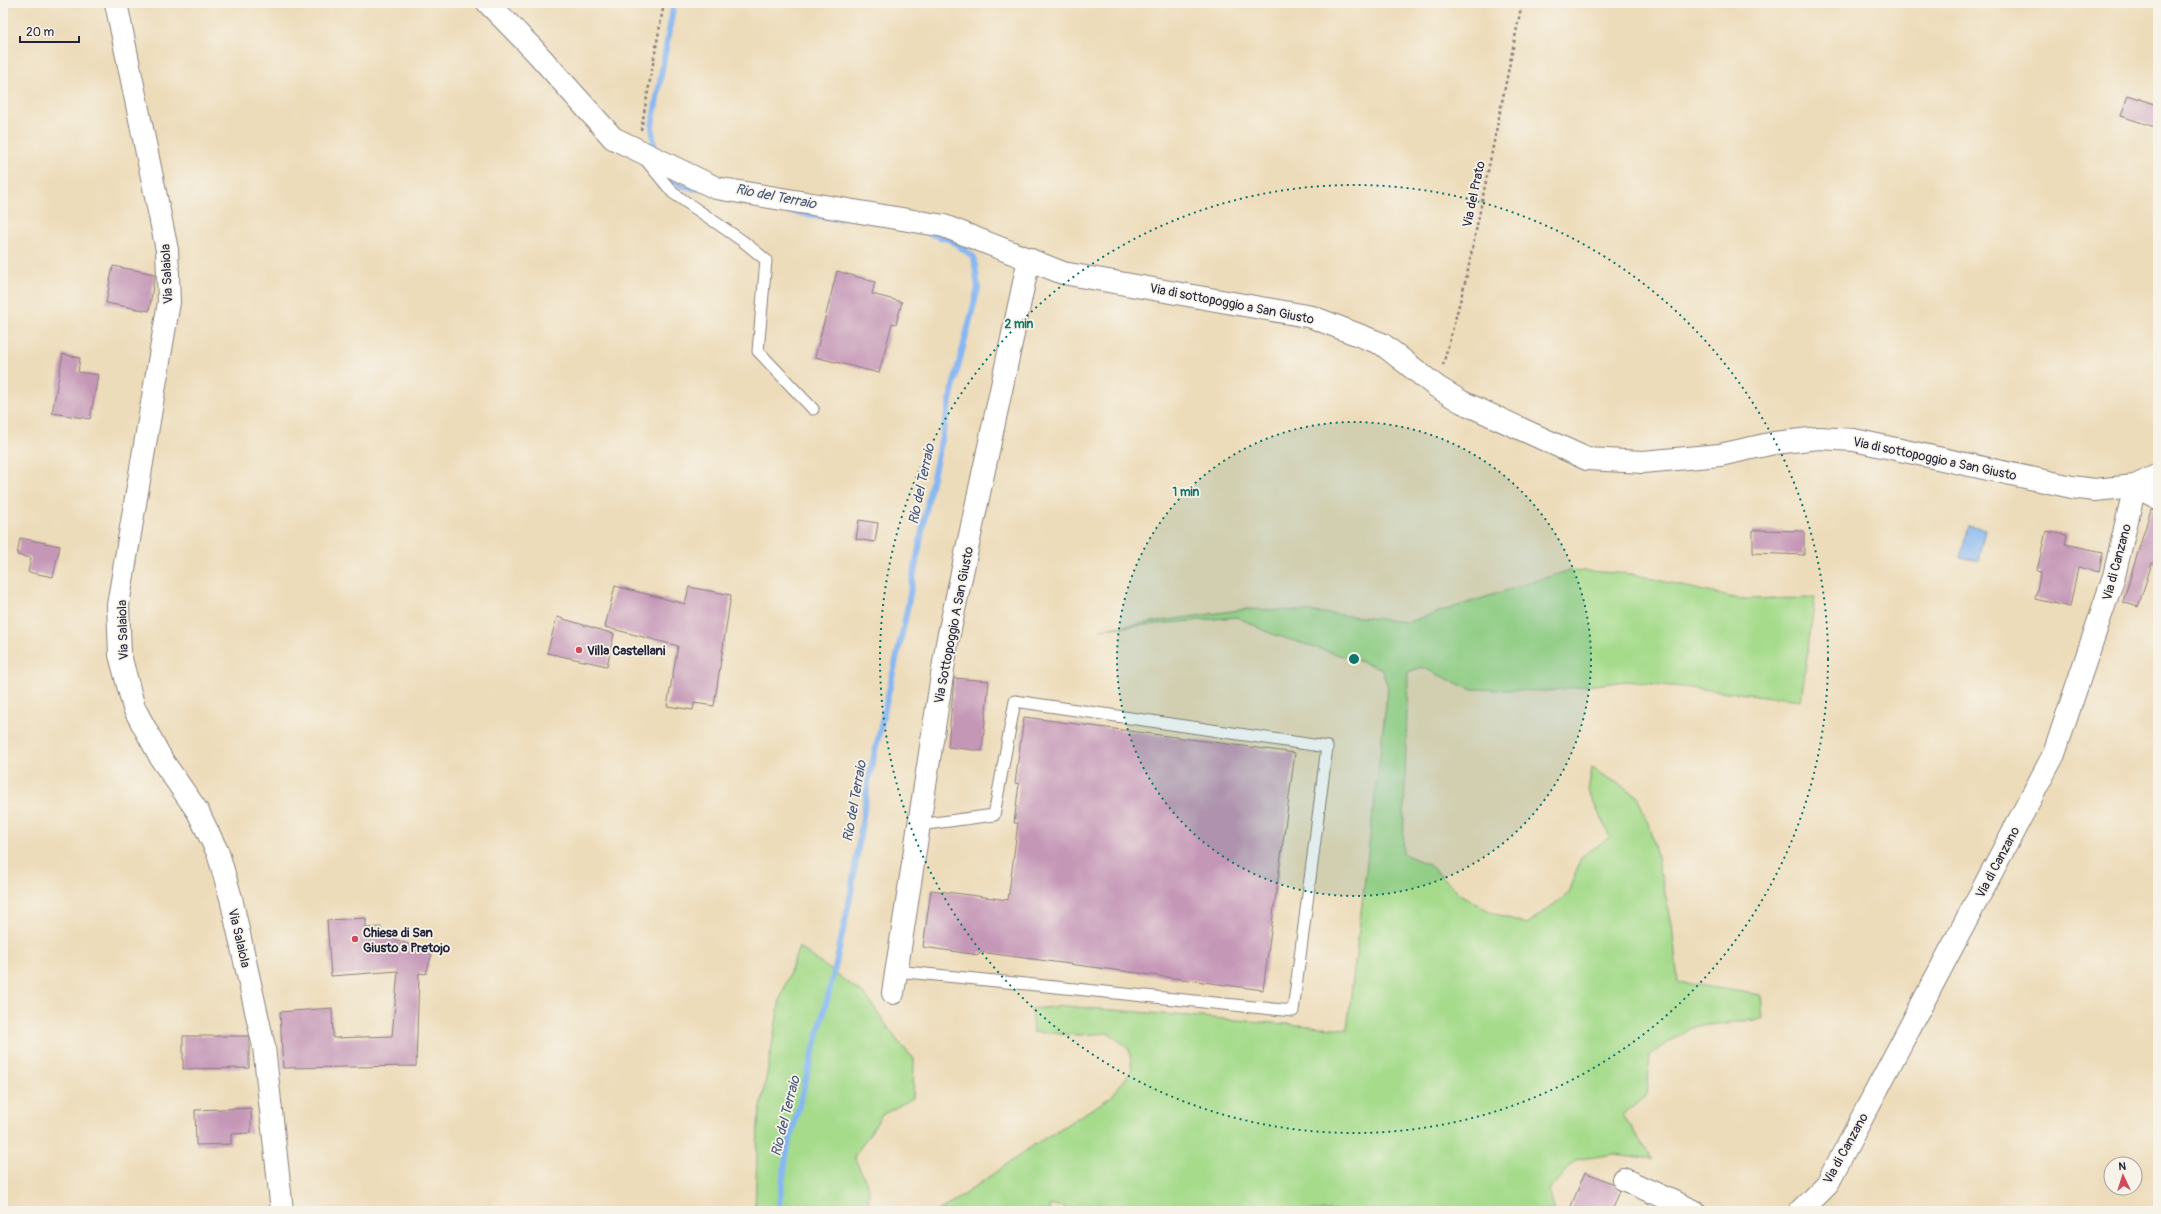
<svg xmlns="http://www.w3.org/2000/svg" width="2161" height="1214" font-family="Pangolin,sans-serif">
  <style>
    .green { fill: #a6db8c; stroke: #647e64 }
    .water { fill: #87b7f2; stroke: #546c96 }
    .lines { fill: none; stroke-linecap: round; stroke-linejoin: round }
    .stream { stroke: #87b7f2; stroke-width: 6 }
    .building { fill: #c597b7 }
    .lane-casing { stroke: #887f7a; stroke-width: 13 }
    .street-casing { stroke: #887f7a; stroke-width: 24 }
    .secondary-casing { stroke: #887f7a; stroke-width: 24 }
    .path { stroke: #887f7a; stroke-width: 2.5; stroke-dasharray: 3 3; stroke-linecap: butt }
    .lane { stroke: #fff; stroke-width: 11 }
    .street { stroke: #fff; stroke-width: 22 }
    .secondary { stroke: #fff; stroke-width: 22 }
    .ring { fill: none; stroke: #0f766e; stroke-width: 2; stroke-dasharray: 2 4 }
    .poi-dot { fill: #d1495b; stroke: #f7f3e8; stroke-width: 1.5 }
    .labels { text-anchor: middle; stroke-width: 3.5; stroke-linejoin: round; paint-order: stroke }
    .street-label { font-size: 13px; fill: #22223b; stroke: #f7f3e8 }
    .poi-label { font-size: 13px; font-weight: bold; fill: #22223b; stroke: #f7f3e8; text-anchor: start }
    .water-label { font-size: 14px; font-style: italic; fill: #45567b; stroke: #f7f3e8 }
    .centre { fill: #0f766e; stroke: #f7f3e8; stroke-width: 2 }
    .ring-label { font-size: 12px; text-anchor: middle; font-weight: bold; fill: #0f766e; stroke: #f7f3e8; stroke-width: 3.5; stroke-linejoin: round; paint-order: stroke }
  </style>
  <rect width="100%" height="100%" fill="#f7f3e8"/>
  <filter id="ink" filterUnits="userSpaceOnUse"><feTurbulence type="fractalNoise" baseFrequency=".025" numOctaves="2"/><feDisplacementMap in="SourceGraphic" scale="8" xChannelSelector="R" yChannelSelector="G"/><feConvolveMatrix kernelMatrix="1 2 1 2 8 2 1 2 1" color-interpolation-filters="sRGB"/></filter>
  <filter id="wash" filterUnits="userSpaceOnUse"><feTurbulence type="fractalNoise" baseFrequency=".012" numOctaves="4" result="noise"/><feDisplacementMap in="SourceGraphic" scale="16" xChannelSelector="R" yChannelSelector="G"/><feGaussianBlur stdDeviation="0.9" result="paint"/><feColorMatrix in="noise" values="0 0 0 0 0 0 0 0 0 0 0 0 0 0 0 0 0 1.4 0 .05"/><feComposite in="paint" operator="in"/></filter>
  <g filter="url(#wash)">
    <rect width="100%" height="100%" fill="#eddcba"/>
    <g class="green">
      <polygon points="1570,570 1632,574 1738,599 1815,598 1801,700 1626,681 1546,691 1469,689 1422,667 1408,672 1403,854 1428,864 1460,894 1493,913 1527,924 1569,893 1581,857 1610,837 1588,791 1592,768 1637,795 1651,831 1672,924 1678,982 1761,995 1763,1019 1691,1027 1650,1055 1647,1095 1622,1115 1653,1159 1614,1154 1575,1160 1549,1190 1555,1211 1089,1211 1051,1205 1050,1211 937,1211 952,1203 1034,1145 1111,1097 1132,1070 1129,1049 1109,1033 1079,1035 1033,1032 1031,1009 1064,1006 1347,1029 1388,687 1381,668 1272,634 1237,617 1101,629 1247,609 1304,611 1408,622"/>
      <polygon points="799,947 866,996 896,1039 914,1059 913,1098 882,1115 854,1157 869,1188 868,1211 755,1211 758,1124 780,1000"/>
    </g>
    <polygon class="water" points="1968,525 1985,529 1978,561 1961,557"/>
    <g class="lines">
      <g class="stream">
        <polyline points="655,153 652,126 674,3"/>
        <polyline points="664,180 696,189"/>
        <polyline points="781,210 839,219"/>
        <polyline points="778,1211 787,1151 834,973 851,893 869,778 904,625 930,490 954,383 978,288 974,257 951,240 930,234"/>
      </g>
    </g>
    <g id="blocks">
      <g class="building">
        <polygon points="2128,95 2158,105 2158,128 2121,116"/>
        <polygon points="113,266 155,274 149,311 106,303"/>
        <polygon points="837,271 875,282 872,294 902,302 896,324 892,323 879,373 815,357"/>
        <polygon points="63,354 80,358 78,372 98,375 90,419 52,413"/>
        <polygon points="2151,509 2158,510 2158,565 2152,563 2138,607 2123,602"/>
        <polygon points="859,520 878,523 875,542 856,539"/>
        <polygon points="1753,530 1804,531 1804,555 1753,553"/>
        <polygon points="2046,531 2067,535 2065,544 2103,552 2099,572 2078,567 2070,607 2035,599 2041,572 2037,571"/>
        <polygon points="20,538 60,546 53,577 28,572 31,558 17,555"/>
        <polygon points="615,586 685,604 689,587 731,595 714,706 694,703 693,710 667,706 678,646 605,627"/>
        <polygon points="557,617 614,634 607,666 547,653"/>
        <polygon points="954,678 989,681 982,751 948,747"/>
        <polygon points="1024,717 1295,753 1263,990 980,952 979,955 923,947 931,890 1008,900 1018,823 1014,823 1019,784 1015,783"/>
        <polygon points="366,918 366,928 381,927 381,934 432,953 426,974 419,973 416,1066 283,1068 280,1012 332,1008 333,1038 392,1036 398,971 331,976 327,920"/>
        <polygon points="183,1036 249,1036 249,1068 183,1069"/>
        <polygon points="251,1108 251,1133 231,1134 231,1144 196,1145 195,1110"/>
        <polygon points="1585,1172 1611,1183 1620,1191 1612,1211 1569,1211"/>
      </g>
    </g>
  </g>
  <g filter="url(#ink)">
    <use href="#blocks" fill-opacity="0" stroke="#887f7a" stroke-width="1"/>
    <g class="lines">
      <defs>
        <g id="lane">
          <polyline points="645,159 673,193 744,242 766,260 758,351 813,409"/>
          <polyline points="896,971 1293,1011 1327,747 1015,701 994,815 919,825"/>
        </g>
        <g id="street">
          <polyline points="893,993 947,643 1029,259"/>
          <polyline points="1623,1179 1694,1211"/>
          <polyline points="1800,1211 1827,1184 2054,754 2114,576 2135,486 2158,498"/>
        </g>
        <g id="secondary">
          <polyline points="116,3 167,250 169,302 118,605 120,655 134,708 162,760 198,812 218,853 231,898 264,1047 282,1211"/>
          <polyline points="488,3 535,51 613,138 716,188 944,226 1063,273 1312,317 1382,344 1437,387 1462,402 1587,459 1643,462 1720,455 1774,443 1819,438 1854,440 2072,487 2094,490 2135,486 2158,475"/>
        </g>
      </defs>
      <use href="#lane" class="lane-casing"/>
      <use href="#street" class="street-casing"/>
      <use href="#secondary" class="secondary-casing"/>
      <g class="path">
        <polyline points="641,130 664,3"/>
        <polyline points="1443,365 1467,275 1522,3"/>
      </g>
      <use href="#lane" class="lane"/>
      <use href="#street" class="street"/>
      <use href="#secondary" class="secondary"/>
    </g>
  </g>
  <circle cx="1354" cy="659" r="237" fill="#0f766e" fill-opacity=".12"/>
  <g class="ring">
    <circle cx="1354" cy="659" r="237"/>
    <circle cx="1354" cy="659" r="474"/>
  </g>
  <g class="poi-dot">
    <circle cx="579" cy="650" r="4"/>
    <circle cx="355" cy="939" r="4"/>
  </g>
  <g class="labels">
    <g class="street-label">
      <text transform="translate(1473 194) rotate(-78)" y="5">Via del Prato</text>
      <text transform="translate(166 274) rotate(-93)" y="5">Via Salaiola</text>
      <text transform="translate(1232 303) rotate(11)" y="5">Via di sottopoggio a San Giusto</text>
      <text transform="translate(1935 458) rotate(12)" y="5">Via di sottopoggio a San Giusto</text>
      <text transform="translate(2116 562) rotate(-75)" y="5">Via di Canzano</text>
      <text transform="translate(953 625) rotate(-79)" y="5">Via Sottopoggio A San Giusto</text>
      <text transform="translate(122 630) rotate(-92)" y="5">Via Salaiola</text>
      <text transform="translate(1997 862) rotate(-62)" y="5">Via di Canzano</text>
      <text transform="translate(240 938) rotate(77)" y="5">Via Salaiola</text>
      <text transform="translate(1845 1148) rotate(-61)" y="5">Via di Canzano</text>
    </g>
    <g class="poi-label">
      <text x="587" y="655">Villa Castellani</text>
      <text x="363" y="937">Chiesa di San<tspan x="363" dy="15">Giusto a Pretojo</tspan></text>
    </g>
    <g class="water-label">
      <text transform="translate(776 196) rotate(11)" y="5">Rio del Terraio</text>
      <text transform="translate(921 484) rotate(-78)" y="5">Rio del Terraio</text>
      <text transform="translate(854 801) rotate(-80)" y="5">Rio del Terraio</text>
      <text transform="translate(785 1116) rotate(-76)" y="5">Rio del Terraio</text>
    </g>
  </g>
  <circle cx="1354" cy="659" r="6" class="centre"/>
  <g class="ring-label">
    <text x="1019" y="328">2 min</text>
    <text x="1186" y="496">1 min</text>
  </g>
  <rect width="2161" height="1214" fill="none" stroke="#f7f3e8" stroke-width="16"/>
  <g transform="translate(2123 1176) rotate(356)"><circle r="19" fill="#f7f3e8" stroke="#a29fa3"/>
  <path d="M0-3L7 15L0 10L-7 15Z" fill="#d1495b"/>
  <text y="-6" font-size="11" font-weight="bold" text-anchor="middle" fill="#22223b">N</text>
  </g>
  <path d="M20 36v6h59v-6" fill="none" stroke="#22223b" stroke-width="2"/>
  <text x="26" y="36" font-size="12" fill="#22223b" stroke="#f7f3e8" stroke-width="3" paint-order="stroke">20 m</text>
</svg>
